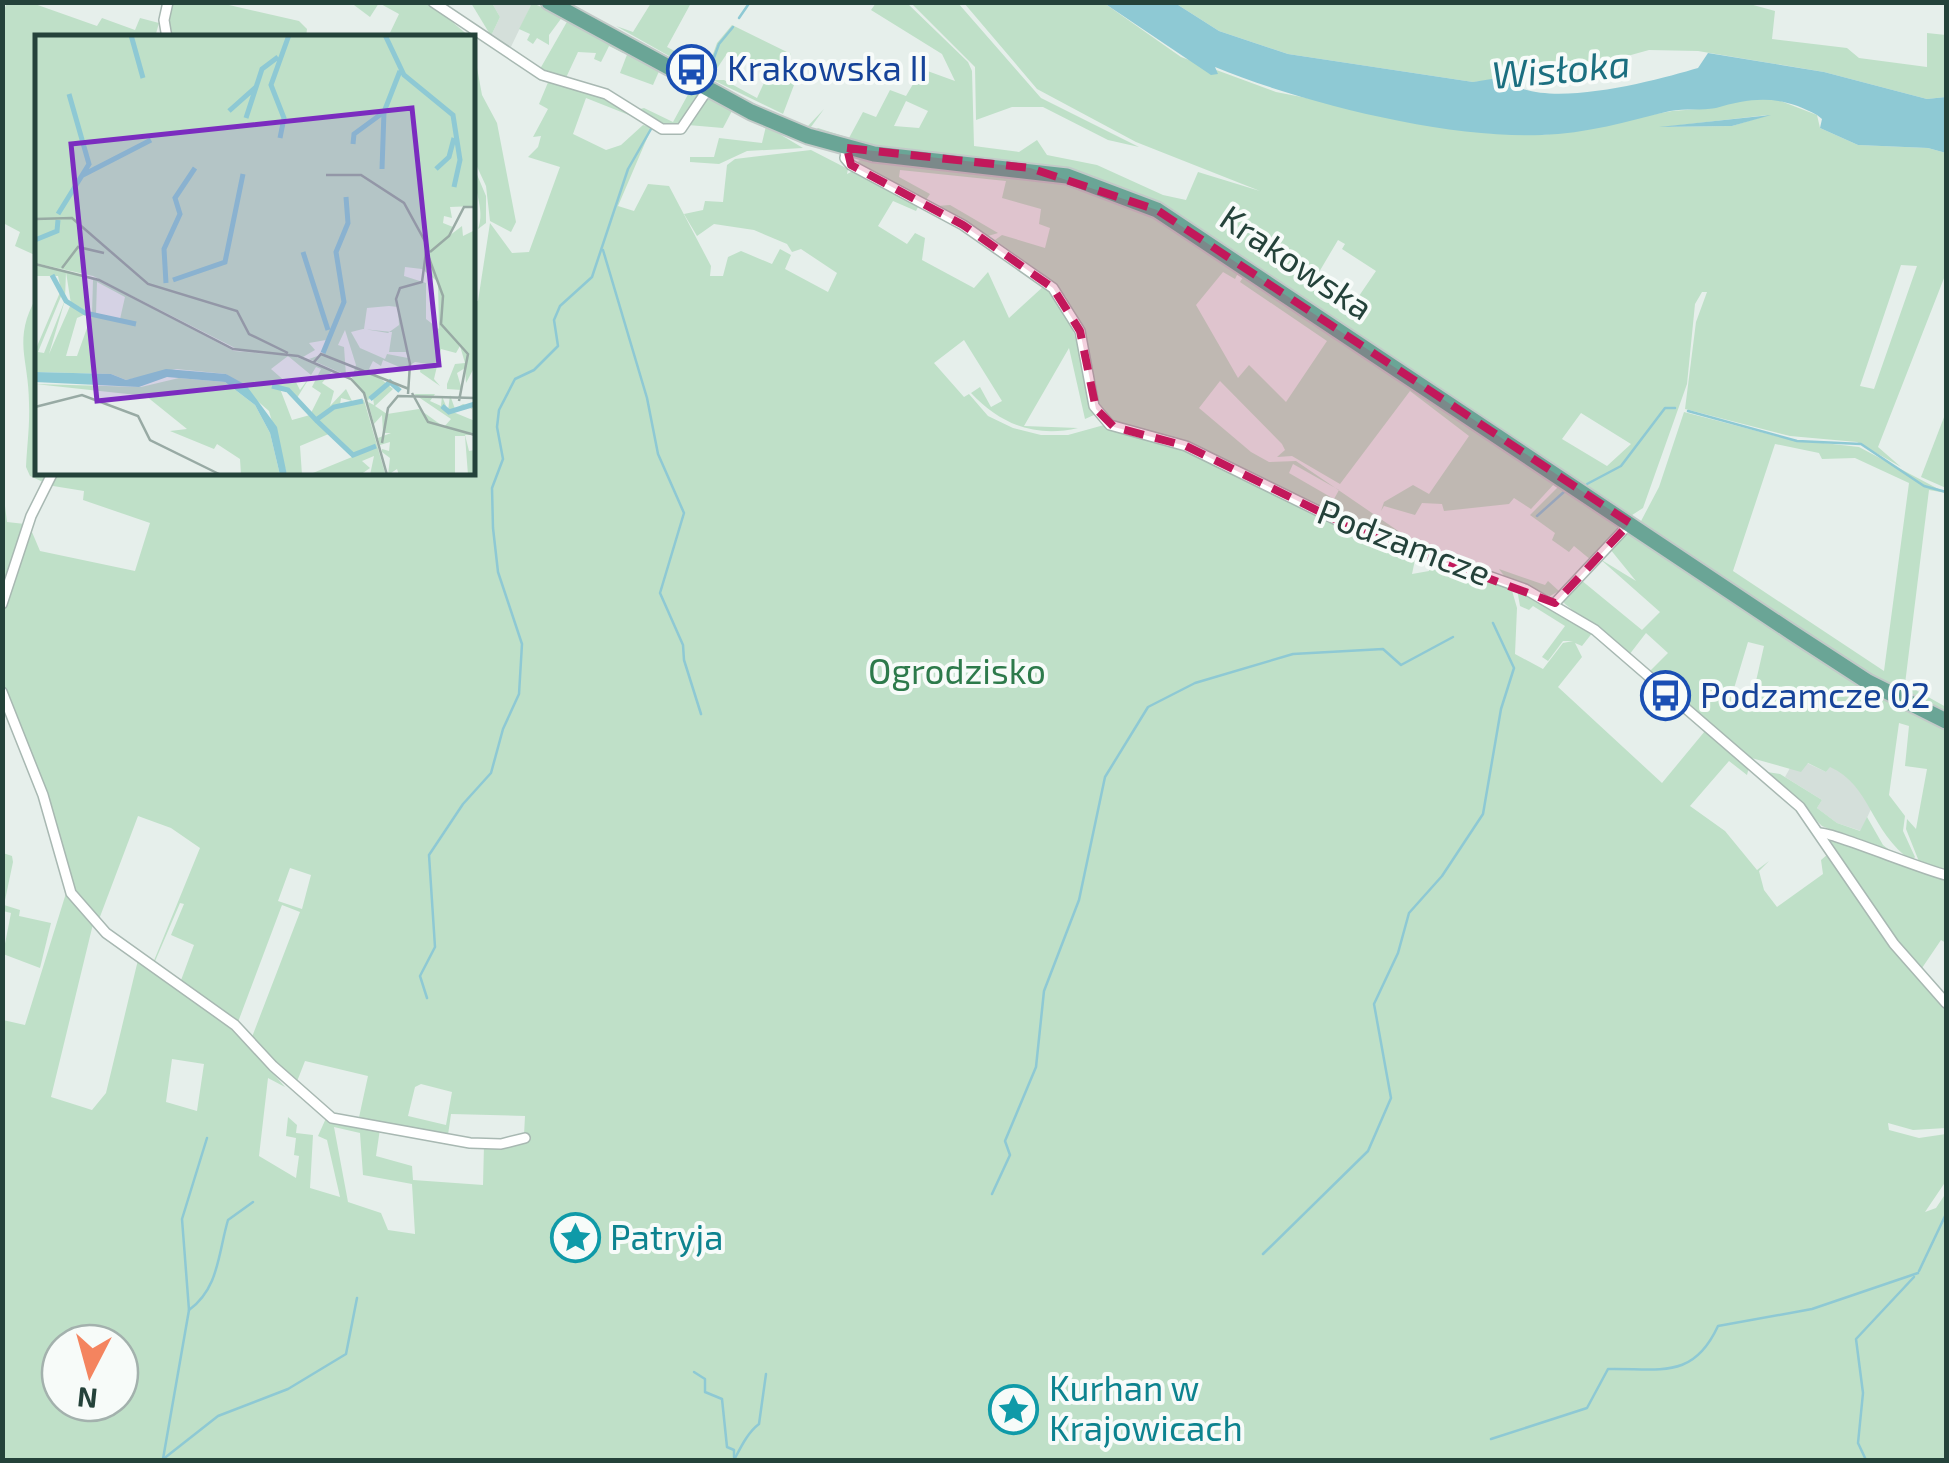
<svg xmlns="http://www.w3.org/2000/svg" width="1949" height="1463" font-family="'Exo 2',sans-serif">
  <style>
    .built { fill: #d4dfda }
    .green { fill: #bfe0c8; fill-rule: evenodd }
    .water { fill: #8ec9d4 }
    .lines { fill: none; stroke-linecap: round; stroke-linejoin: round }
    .stream { stroke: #8ec9d4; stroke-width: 2.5 }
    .minor-casing { stroke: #a8b8b2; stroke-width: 12 }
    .primary-casing { stroke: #c2cac8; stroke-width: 19 }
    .minor { stroke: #fff; stroke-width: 9 }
    .primary { stroke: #6aa596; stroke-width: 15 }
    .marked { fill: #c2185b; fill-opacity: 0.2; stroke: #c2185b; stroke-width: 8; stroke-dasharray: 20 12; stroke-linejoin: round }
    .labels { text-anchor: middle; stroke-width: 8; stroke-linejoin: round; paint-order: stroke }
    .transit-label { font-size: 35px; fill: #164399; stroke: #f7fbf9; text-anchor: start }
    .street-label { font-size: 35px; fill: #24423a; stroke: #f7fbf9 }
    .park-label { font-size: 35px; fill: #2d7a4b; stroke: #f7fbf9 }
    .culture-label { font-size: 35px; fill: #0d838f; stroke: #f7fbf9; text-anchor: start }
    .water-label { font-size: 38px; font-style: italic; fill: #1c6f80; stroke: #f7fbf9 }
    .inset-river { fill: none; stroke: #8ec9d4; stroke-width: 5 }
    .inset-road { fill: none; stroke: #98aaa4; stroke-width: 2.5 }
    .view { fill: #7b2cbf; fill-opacity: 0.15; stroke: #7b2cbf; stroke-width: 5 }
    .inset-edge { fill: none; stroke: #24423a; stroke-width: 5 }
  </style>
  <rect width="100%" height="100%" fill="#e6efeb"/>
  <g class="built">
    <polygon points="492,3 532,3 509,51 491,36 500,17"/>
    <polygon points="1807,763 1826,772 1830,766 1844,773 1861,791 1871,809 1861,831 1837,823 1817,808 1822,800 1785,777 1790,768"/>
  </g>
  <g class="green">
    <polygon points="216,2 299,21 307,29 306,37 170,38 166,24 171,3"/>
    <polygon points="350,2 430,3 470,37 388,37 399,14 379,3 370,17"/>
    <polygon points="7,3 32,3 97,26 102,18 135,30 140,18 159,23 155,37 38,38 37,256 15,246 20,232 3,223 2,15"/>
    <polygon points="471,3 492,3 500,17 491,36"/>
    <polygon points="532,3 563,16 549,35 549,45 537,38 533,44 527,40 530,34 519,29"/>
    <polygon points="651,3 691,3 667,47 697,63 701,57 701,74 616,26 633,32"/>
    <path d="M 876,3 L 907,3 L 968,62 L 972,71 L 974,146 L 1019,152 L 1037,140 L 1047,155 L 1097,165 L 1163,195 L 1186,200 L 1198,172 L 1260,191 L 1136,142 L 1037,89 L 964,3 L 1104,3 L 1181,57 L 1276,92 L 1486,133 L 1544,135 L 1672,111 L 1712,108 L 1726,102 L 1773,98 L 1817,115 L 1820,128 L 1858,145 L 1928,148 L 1946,153 L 1946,273 L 1878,447 L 1901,467 L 1857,442 L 1790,436 L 1685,409 L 1696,322 L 1707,292 L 1702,292 L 1695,304 L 1687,384 L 1643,508 L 1629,517 L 1192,224 L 1121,188 L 1057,169 L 882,149 L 814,131 L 818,128 L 849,138 L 863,112 L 876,117 L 890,90 L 906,96 L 922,69 L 955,81 L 942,54 L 871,10 ZM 906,101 L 928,111 L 919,128 L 894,126 ZM 1768,115 L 1732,126 L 1663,127 ZM 1338,240 L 1345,244 L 1342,249 L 1376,271 L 1346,315 L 1317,295 L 1312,284 ZM 1901,265 L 1917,266 L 1874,389 L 1860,386 ZM 1581,413 L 1631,444 L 1607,466 L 1562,439 Z"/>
    <polygon points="911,3 958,3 1041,98 1139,147 1108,140 1043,107 1012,107 976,120 975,67"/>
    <polygon points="1175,3 1746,3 1775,11 1772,39 1847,48 1859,58 1927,67 1927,33 1946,35 1946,97 1927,99 1824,72 1698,51 1649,50 1566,73 1473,82 1288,54 1219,31"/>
    <polygon points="568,20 625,50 623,53 609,46 601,62 594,59 596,53 578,52 564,82 540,69"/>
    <polygon points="732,25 791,54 780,77 794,85 783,114 808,126 824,109 811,127 810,127 713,80 724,80 757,98 769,72 728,52 712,76 705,76 717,43"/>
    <polygon points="473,46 482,95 497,123 516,222 511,232 490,221 486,186 473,158"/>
    <polygon points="628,52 660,69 653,85 620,73"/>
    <polygon points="665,72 701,93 684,124 671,129 636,110 644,108 673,122 691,89"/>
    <path d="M 549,80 L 601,94 L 649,123 L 586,98 L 573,134 L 606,150 L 621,145 L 643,125 L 664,131 L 651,129 L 618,206 L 634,211 L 648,184 L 669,186 L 711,266 L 710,276 L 723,276 L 728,257 L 741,251 L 772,264 L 780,249 L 791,255 L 785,269 L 828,292 L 837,273 L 801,249 L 792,252 L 787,244 L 754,230 L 714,224 L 697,236 L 684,214 L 703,210 L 705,201 L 723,202 L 727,165 L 735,159 L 811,150 L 848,169 L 847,174 L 853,171 L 918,207 L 916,211 L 893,201 L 878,226 L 907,244 L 915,233 L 925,238 L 922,260 L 974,288 L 988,272 L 1009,318 L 1045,285 C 1087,333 1075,363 1094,415 L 1085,419 L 1069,348 L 1024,426 L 1078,428 C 1035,438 1000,424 971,393 L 980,387 L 991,407 L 1002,401 L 964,340 L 934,363 L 964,397 L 969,394 L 988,416 L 1013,428 L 1041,435 L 1068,435 L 1104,425 L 1185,449 L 1321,518 L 1416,555 L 1412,574 L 1429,571 L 1433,560 L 1511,587 L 1517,608 L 1515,654 L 1543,669 L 1563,643 L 1573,641 L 1563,641 L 1548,661 L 1542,657 L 1565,626 L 1533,606 L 1529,610 L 1520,606 L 1517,589 L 1560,609 L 1593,632 L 1582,646 L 1575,643 L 1582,657 L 1558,687 L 1662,783 L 1705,731 L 1749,767 L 1747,775 L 1729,761 L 1690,806 L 1725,831 L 1757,870 L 1769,861 L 1759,871 L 1764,890 L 1777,907 L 1823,874 L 1821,860 L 1828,854 L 1889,942 L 1946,1008 L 1946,1128 L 1913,1130 L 1888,1123 L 1889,1130 L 1919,1138 L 1946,1134 L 1946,1181 L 1925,1212 L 1936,1208 L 1946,1193 L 1946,1460 L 3,1460 L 3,1020 L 25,1025 L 67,890 L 93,924 L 51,1097 L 92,1110 L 106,1093 L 138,960 L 226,1019 L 285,1087 L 268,1078 L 259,1156 L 296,1178 L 299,1156 L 294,1155 L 296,1138 L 286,1136 L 288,1117 L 297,1125 L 296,1133 L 313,1135 L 310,1188 L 340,1197 L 327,1140 L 318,1136 L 327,1116 L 393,1130 L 380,1129 L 376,1156 L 412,1166 L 413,1180 L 483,1185 L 484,1145 L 525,1140 L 494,1140 L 524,1135 L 525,1116 L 451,1114 L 448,1135 L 490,1140 L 487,1142 L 358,1122 L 368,1076 L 305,1061 L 296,1084 L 306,1094 C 259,1056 234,1018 180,983 L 194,945 L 171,935 L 184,904 L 180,903 L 153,966 L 116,939 L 74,895 L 53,819 L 3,688 L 3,610 L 29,525 L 40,551 L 135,571 L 150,523 L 83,500 L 84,491 L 47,485 L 55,473 L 472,472 L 473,301 L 478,301 L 490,223 L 512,253 L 529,252 L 560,167 L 528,157 L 538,147 L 541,136 L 533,137 L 548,109 L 539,104 ZM 138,816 L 171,828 L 200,848 L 153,963 L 98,922 ZM 290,868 L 311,875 L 302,909 L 278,901 ZM 282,905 L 300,912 L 252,1037 L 238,1022 ZM 172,1059 L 204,1064 L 197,1111 L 166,1102 ZM 421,1084 L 452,1092 L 446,1125 L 408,1116 L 415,1087 ZM 334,1127 L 360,1133 L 363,1175 L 412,1184 L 415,1234 L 388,1230 L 381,1213 L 348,1202 ZM 60,1343 L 120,1343 L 120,1403 L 60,1403 Z"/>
    <polygon points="708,97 733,109 723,128 688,125"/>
    <polygon points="766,126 803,148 747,151 719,164 690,162 690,157 714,157 719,138 762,143"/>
    <path d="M 865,158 C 967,167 1079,169 1170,223 C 1194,237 1216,255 1239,271 L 1235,279 L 1223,272 L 1196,305 L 1238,378 L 1249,365 L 1286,402 L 1327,341 L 1240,282 L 1245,274 L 1555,483 L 1531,509 L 1514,498 L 1509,504 L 1444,511 L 1442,504 L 1422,503 L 1415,515 L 1384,506 L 1381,511 L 1384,502 L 1413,485 L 1429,494 L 1469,436 L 1410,391 L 1340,484 L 1292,456 L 1277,457 L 1285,450 L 1282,444 L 1220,381 L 1199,408 L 1251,452 L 1269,462 L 1296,461 L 1426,550 L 1284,493 L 1196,447 L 1115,424 L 1098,406 L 1086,339 L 1066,297 L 1043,274 L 995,240 L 1002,235 L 1045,248 L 1050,228 L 1039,224 L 1041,209 L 1002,198 L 1006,181 L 900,170 L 899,177 L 930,194 L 926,200 L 862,167 L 858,161 ZM 1293,464 L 1339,490 L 1334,499 L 1289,473 Z"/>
    <path d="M 473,165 L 486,196 L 486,223 L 478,229 C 486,209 472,186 473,165 Z"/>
    <polygon points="950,205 998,233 988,236 937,206"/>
    <path d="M 37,296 L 38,472 L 50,473 L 43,482 L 30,476 L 26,467 C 27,446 30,424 29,403 C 29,358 12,340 37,296 Z"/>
    <path d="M 1684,412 L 1788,439 L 1859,447 L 1946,493 L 1929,490 L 1905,684 L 1946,707 L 1946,715 L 1845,660 L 1640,523 L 1659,487 ZM 1775,444 L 1819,453 L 1822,459 L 1855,458 L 1909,483 L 1884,671 L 1733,571 Z"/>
    <polygon points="1946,412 1946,488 1921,477"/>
    <polygon points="1560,485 1622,528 1591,560 1574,546 1569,552 1552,540 1555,533 1530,515"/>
    <polygon points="3,490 7,522 25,524 3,596"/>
    <path d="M 1630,530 L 1946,727 L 1946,873 L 1920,864 L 1906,829 L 1907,819 L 1916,829 L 1927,769 L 1905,766 L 1909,726 L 1899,723 L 1889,795 L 1905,816 L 1903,831 L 1915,857 L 1912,861 C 1869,831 1872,786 1830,767 L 1826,772 L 1808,763 L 1801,772 L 1748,757 L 1649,672 L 1668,653 L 1646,633 L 1629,655 L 1565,604 L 1562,600 L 1581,580 L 1642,630 L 1660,612 L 1600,559 L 1636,581 L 1610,549 ZM 1748,642 L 1764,646 L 1751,703 L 1732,695 Z"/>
    <polygon points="1499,569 1545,585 1548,581 1559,591 1550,596 1505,577"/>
    <polygon points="1767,772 1780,774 1822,800 1817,808 1837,823 1860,831 1867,817 1883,845 1905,862 1822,826"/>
    <polygon points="1828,837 1946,877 1946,943 1941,940 1922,968 1889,931"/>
    <polygon points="3,853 12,856 13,862 4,905 20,910 19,916 51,923 40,968 3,954 11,913 3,911"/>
  </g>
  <g class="water">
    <path d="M 1104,3 L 1175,3 L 1219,31 L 1288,54 L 1473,82 L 1504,77 C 1535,114 1657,80 1698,68 L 1708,53 L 1824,72 L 1927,99 L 1946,97 L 1946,153 L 1928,148 L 1858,145 L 1820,128 L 1822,119 L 1817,115 C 1781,95 1753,97 1716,108 C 1702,111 1685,108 1670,111 C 1629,121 1585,134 1542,135 C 1448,139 1302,103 1215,67 L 1218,74 L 1211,75 Z"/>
    <polygon points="1771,115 1732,126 1659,127"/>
  </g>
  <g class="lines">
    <g class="stream">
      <polyline points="739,18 750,2"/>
      <polyline points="708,74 719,44 733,27"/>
      <polyline points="603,250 647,398 658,454 684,513 660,593 683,645 684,660 701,714"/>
      <polyline points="1688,411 1797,441 1861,444 1924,486 1946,492"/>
      <polyline points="1587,484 1621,466 1665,408 1675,408"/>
      <polyline points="1537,516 1565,491"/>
      <polyline points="427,998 420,976 435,947 429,855 463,804 491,773 503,729 519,694 522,644 498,572 493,528 492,488 503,459 497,427 499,410 515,379 534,370 558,346 554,320 560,306 592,277 628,169 651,129"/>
      <polyline points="992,1194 1010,1155 1005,1141 1036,1067 1044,991 1079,900 1105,777 1148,707 1195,683 1293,654 1383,649 1401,665 1453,637"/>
      <polyline points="1263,1254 1368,1151 1391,1098 1374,1004 1398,953 1409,913 1442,876 1483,814 1501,709 1514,668 1493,623"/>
      <polyline points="1919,1271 1946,1214"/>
      <path d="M 189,1310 C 219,1288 218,1254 228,1220 L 253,1202"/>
      <polyline points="694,1372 705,1379 705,1392 722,1399 727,1447 734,1450 734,1457"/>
      <path d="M 1491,1439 L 1587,1408 L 1608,1369 C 1661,1368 1693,1380 1718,1326 L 1812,1309 L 1918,1273"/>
      <polyline points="163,1459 189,1310 182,1219 207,1138"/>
      <polyline points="162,1460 218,1416 288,1389 346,1354 357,1298"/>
      <path d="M 734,1460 C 740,1449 747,1433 759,1424 L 766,1374"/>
      <polyline points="1866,1460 1858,1443 1863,1393 1856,1339 1914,1277"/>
    </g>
    <defs>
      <g id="minor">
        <polyline points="433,2 542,75 606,94 662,129 681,129 708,89"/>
        <polyline points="167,38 164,20 168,2"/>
        <polyline points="847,148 845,158 851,165 963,225 1053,288 1080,331 1094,406 1110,425 1186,446 1355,529 1525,589 1595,630 1800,807 1894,944 1946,1003"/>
        <polyline points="1555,603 1630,523"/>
        <polyline points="2,604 31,516 53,472"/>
        <polyline points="2,692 43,795 71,893 106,933 235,1025 273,1066 332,1118 470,1143 501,1144 525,1138"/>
        <path d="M 1820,833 C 1828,831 1924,870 1946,875"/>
      </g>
      <polyline id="primary" points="549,2 751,112 808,136 874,154 1067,176 1157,210 1791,632 1868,682 1946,721"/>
    </defs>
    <use href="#minor" class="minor-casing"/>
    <use href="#primary" class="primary-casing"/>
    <use href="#minor" class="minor"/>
    <use href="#primary" class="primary"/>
  </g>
  <path class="marked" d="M 847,148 L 1030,168 L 1157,210 L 1630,523 L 1555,603 L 1355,529 L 1186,446 L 1114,427 L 1096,409 L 1080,331 L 1053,288 L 963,225 L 851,165 Z"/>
  <defs>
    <symbol id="bus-ring" viewBox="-11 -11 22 22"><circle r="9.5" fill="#f7fbf9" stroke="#1a4fb4" stroke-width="1.5"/><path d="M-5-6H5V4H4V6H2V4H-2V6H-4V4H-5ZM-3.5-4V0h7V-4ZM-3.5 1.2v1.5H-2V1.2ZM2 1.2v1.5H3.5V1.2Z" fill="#1a4fb4"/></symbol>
    <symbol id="sight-ring" viewBox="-11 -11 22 22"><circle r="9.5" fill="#f7fbf9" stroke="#0f9aa8" stroke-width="1.5"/><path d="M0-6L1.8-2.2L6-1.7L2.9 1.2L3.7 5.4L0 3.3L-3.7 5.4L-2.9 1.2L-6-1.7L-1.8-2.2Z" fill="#0f9aa8"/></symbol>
  </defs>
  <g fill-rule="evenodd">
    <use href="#bus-ring" x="664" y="42" width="55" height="55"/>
    <use href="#bus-ring" x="1638" y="668" width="55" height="55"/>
    <use href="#sight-ring" x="548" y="1210" width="55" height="55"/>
    <use href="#sight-ring" x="986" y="1382" width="55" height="55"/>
  </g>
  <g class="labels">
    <g class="transit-label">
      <text x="727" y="81">Krakowska II</text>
      <text x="1700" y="708">Podzamcze 02</text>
    </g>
    <g class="street-label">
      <text transform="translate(1296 263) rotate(34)" y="12">Krakowska</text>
      <text transform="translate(1404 543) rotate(21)" y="12">Podzamcze</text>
    </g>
    <g class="park-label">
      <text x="957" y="684">Ogrodzisko</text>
    </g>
    <g class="culture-label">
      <text x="610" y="1250">Patryja</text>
      <text x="1049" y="1401">Kurhan w<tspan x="1049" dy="40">Krajowicach</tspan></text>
    </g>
    <g class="water-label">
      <text transform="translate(1561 70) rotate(-5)" y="13">Wisłoka</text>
    </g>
  </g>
  <g transform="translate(35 35)">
    <rect width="440" height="440" fill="#e6efeb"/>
    <path d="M 0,0 L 440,0 L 440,171 L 415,172 L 417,183 L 409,181 L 408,188 L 418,192 L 414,201 L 427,191 L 428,201 L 440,195 L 440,331 L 431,348 L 430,333 L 422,338 L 427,355 L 412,354 L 412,349 L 420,329 L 430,328 L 425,311 L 421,318 L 406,314 L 399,344 L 405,351 L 385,337 L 386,331 L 398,330 L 380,327 L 369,334 L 348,325 L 346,331 L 338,326 L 334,334 L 358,354 L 340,371 L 352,379 L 384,374 L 409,392 L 416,384 L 379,359 L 400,359 L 395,366 L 406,371 L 407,361 L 413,376 L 415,360 L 420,374 L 428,369 L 437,373 L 440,367 L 437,374 L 428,370 L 418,377 L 440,386 L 440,400 L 430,400 L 434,416 L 440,415 L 440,440 L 433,440 L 430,401 L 420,401 L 420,440 L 364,440 L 362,434 L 353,440 L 355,423 L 347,417 L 347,414 L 354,416 L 355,407 L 345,410 L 343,403 L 356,398 L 348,398 L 347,380 L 339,389 L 333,367 L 339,370 L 338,363 L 332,365 L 317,343 L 321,330 L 310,295 L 303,310 L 309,312 L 311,340 L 274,324 L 288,319 L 291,305 L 274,308 L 280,315 L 268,322 L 206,316 L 58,241 L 0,228 ZM 370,232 L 387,234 L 403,247 L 404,294 L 391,284 L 391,248 L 369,241 ZM 354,271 L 363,272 L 364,290 L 353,298 L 329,294 L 332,273 ZM 328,294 L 357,297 L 354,317 L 371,317 L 373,323 L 352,319 L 350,324 L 325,313 L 316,297 ZM 0,230 L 61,244 L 199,316 L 259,321 L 297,336 L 287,348 L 299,356 L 295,371 L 311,354 L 317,366 L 306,363 L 305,370 L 329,365 L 350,438 L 335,440 L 339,421 L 327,426 L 335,433 L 325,440 L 273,440 L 317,422 L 296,398 L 265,411 L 267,440 L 252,440 L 234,376 L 191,339 L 141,334 L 91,345 L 76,339 L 0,337 L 0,316 L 26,255 L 23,241 L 0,241 ZM 31,237 L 36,269 L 14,319 L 30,265 L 9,318 L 3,317 L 27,259 L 30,263 ZM 49,241 L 58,245 L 57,279 L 42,321 L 31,321 L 42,283 L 51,279 ZM 62,247 L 90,262 L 85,284 L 61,279 ZM 253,321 L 276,340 L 265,355 L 260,345 L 252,348 L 236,334 ZM 281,332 L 286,334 L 277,352 L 286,358 L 275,380 L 257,385 L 244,351 L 262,363 ZM 144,343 L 190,347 L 220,370 L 235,398 L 245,440 L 206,440 L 205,424 L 182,409 L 179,414 L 135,396 L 152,394 L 111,361 L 0,349 L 106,352 Z" fill="#bfe0c8" fill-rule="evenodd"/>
    <path d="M 131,334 L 191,339 L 211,350 L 242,392 L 252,440 L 245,440 L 235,398 L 220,370 L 190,347 L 132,342 L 104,352 L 0,347 L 0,337 L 76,339 L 91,345 Z" fill="#8ec9d4"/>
    <path class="inset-river" d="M 96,0 L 108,43M 350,0 L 369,40 L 418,80 L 425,125 L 419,152M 194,76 L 222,51M 211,83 L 227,34 L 243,22M 245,103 L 249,83 L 236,50 L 254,0M 318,109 L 319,99 L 349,77 L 365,36M 347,134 L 349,77M 401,134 L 414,122 L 419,103M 46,141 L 116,105M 23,179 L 54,129 L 34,59M 0,205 L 22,196 L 23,185M 268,217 L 293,295M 17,240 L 31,266 L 50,278 L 101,289M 138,245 L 190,227 L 208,139M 131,248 L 129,214 L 145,179 L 140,163 L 160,133M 288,318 L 309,267 L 301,217 L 313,188 L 311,162M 237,351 L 253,355 L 281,385 L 299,372 L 328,366M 335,364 L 355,347 L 365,356M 407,371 L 414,377 L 440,369M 282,386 L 318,420 L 341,411"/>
    <path class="inset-road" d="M 291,140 L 326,140 L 369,168 L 392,210 L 387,247 L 365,253 L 361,264 L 375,329 L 373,359M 0,184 L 37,183 L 113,249 L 202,276 L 214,299 L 253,318M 395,217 L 414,201 L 429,172 L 440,172M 394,223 L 408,261 L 406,289 L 433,319 L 424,366M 0,229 L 64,245 L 198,314 L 263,321 L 316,344 L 329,358 L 352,440M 27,233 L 43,212 L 69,218M 279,327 L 286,319 L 374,354M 377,358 L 393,387 L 440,400M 0,372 L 47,360 L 103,381 L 115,405 L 186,440M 347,408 L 353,373 L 363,361 L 440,363"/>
    <path class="view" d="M 377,73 L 404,330 L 62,366 L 36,109 Z"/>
    <rect width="440" height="440" class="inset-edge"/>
  </g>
  <rect width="1949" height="1463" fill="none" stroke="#24423a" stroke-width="10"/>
  <g transform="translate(90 1373) rotate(186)"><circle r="48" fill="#f7fbf9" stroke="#a3b1ad" stroke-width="2.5"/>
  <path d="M0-8L18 38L0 25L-18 38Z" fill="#f4845f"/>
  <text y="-15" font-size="28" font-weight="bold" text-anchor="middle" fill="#24423a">N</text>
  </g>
</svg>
